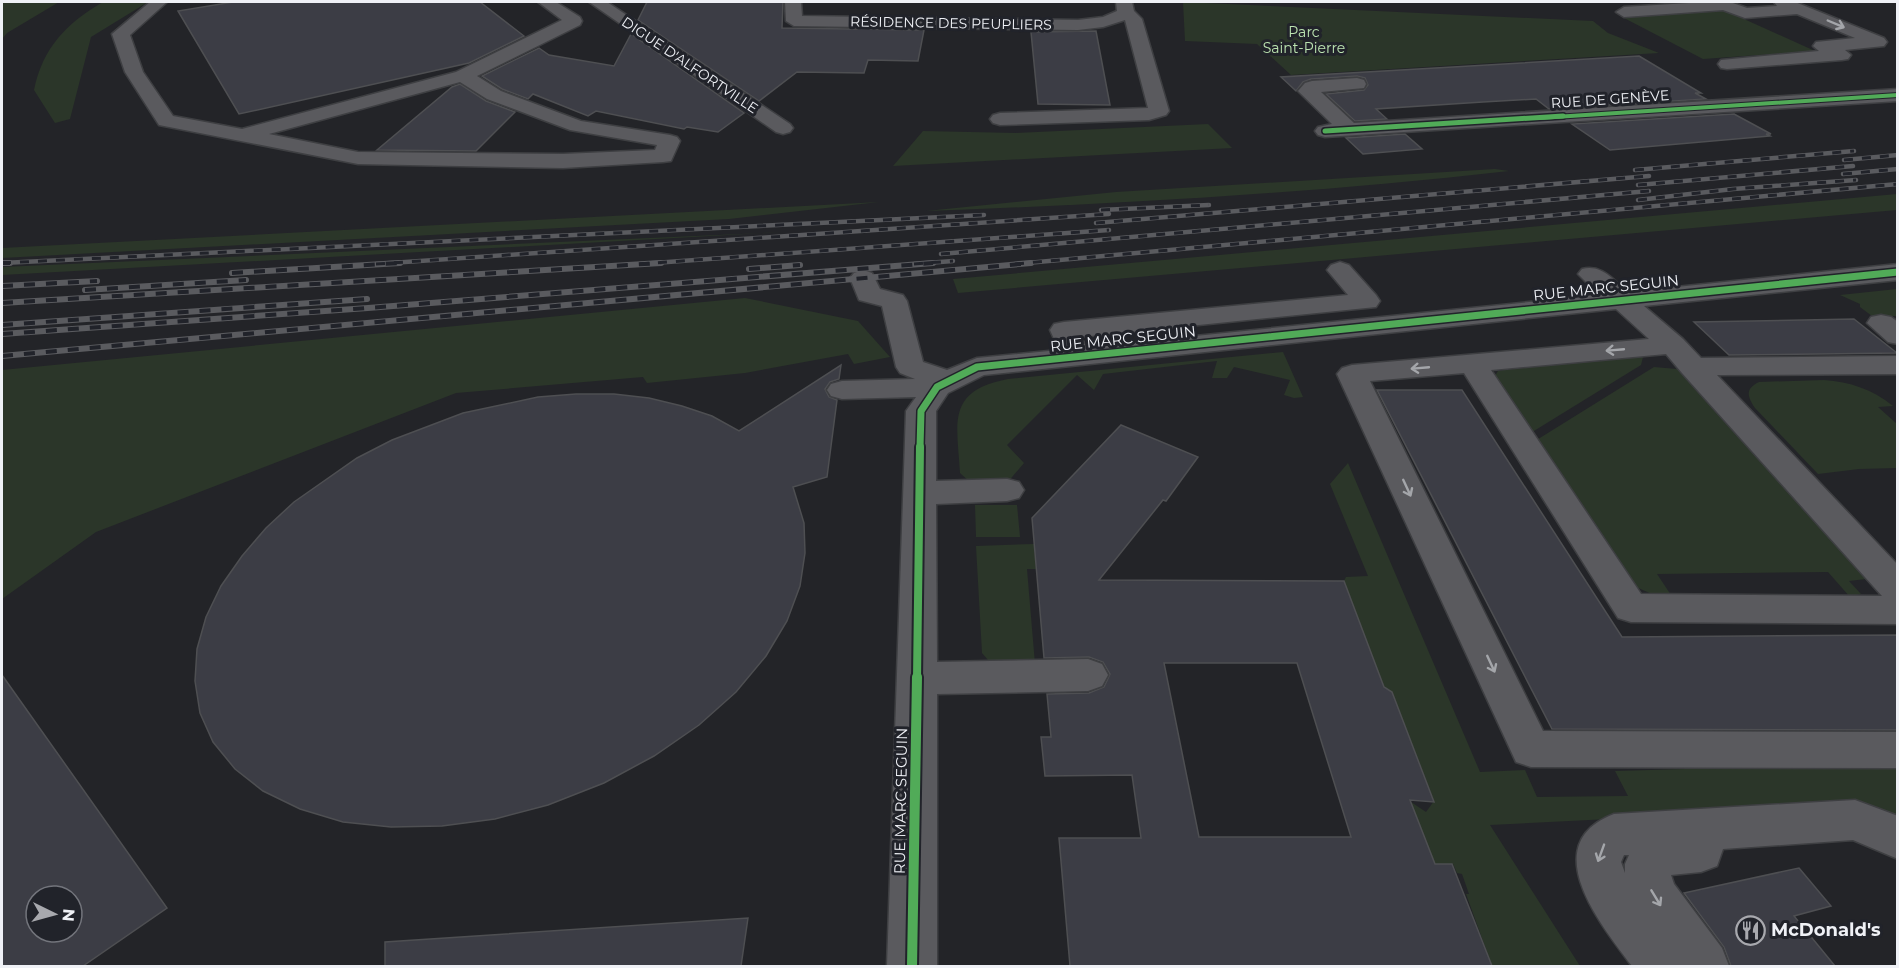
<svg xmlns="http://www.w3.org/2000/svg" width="1899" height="968" font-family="Montserrat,sans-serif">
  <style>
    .green { fill: #2b3629 }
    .building { fill: #3c3d45; stroke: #4e4f52; stroke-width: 1.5; fill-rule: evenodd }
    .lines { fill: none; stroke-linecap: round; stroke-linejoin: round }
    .minor-casing { stroke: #3e3f42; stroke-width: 3 }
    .minor { fill: #5a5a5e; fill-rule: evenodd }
    .rail-far1-casing { stroke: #5a5b5f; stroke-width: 4.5 }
    .rail-casing { stroke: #5a5b5f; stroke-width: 6 }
    .rail-far1 { stroke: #21232a; stroke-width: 3; stroke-dasharray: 9; stroke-linecap: butt }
    .rail { stroke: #21232a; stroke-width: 4; stroke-dasharray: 11; stroke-linecap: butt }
    .cycleway-far4-casing { stroke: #21232a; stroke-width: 6 }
    .cycleway-far3-casing { stroke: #21232a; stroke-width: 8 }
    .cycleway-far2-casing { stroke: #21232a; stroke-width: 10 }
    .cycleway-far1-casing { stroke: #21232a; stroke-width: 12 }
    .cycleway-casing { stroke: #21232a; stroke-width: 14 }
    .cycleway-far4 { stroke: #51ab58; stroke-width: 4 }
    .cycleway-far3 { stroke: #51ab58; stroke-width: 5 }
    .cycleway-far2 { stroke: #51ab58; stroke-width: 7 }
    .cycleway-far1 { stroke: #51ab58; stroke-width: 8 }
    .cycleway { stroke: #51ab58; stroke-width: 10 }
    .oneway { stroke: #a4a6aa }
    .labels { text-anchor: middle; stroke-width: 6; stroke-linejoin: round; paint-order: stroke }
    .far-street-label { font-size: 14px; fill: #eff1f6; stroke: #21232a }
    .far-park-label { font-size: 14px; fill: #bce4b1; stroke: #21232a }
    .street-label { font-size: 15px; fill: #eff1f6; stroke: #21232a }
    .near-poi-label { font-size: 18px; font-weight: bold; fill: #eff1f6; stroke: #21232a; text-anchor: start }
  </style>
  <rect width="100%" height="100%" fill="#232428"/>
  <g class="green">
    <polygon points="5,2 59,2 7,33 2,39 2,3"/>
    <path d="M 103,2 L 148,2 L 91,37 L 70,119 L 55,123 L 34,90 C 43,47 67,23 103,2 Z"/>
    <polygon points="1183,2 1593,21 1608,33 1659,53 1291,75 1257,44 1185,41"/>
    <polygon points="1724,10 1815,51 1703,59 1624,18"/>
    <polygon points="1208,124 1232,148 893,166 923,131 1015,133"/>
    <path d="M 1495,169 L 1509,171 C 1315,193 1121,204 926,211 L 1116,192 Z"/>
    <polygon points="1897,194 1897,210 958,293 953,279"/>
    <polygon points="879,202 729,219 2,258 2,248"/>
    <polygon points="784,232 2,275 2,267"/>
    <polygon points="1897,289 1897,316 1872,316 1860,307 1860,304 1840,295"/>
    <polygon points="745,298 858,321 890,357 854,364 848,354 745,373 647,383 643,377 456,393 96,532 2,599 2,370"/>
    <path d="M 1283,352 L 1303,397 L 1294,398 L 1284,395 L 1290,380 L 1234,367 L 1227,378 L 1212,378 L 1217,361 L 1103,374 L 1094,390 L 1077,375 L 1007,445 L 1024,463 L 1007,483 L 972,484 L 960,473 C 957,422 946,391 1008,379 Z"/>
    <polygon points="1637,356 1643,357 1641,365 1529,434 1495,376 1498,371 1504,370"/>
    <polygon points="1654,367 1677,369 1866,579 1849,581 1861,594 1850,597 1828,572 1657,574 1673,598 1661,598 1636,587 1535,441"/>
    <path d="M 1824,380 C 1850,382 1872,389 1893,406 L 1878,407 L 1897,424 L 1897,468 L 1859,469 L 1818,474 L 1755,408 C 1747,396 1745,389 1759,382 Z"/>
    <polygon points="1348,463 1480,772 1525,770 1537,797 1628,796 1615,771 1897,763 1897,825 1847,807 1490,825 1580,966 1492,966 1466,894 1469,894 1462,874 1457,873 1453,864 1431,864 1411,802 1426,812 1434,801 1392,692 1379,683 1375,664 1344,581 1346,577 1368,576 1330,484"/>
    <polygon points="975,505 1017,505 1020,537 976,537"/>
    <polygon points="1034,544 1036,569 1027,569 1035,664 988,660 982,653 976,546"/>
  </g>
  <g class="building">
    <polygon points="233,2 480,2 524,36 469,63 239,114 178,11"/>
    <polygon points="647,2 783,2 782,28 924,30 918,61 868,60 864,73 797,72 759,101 638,20"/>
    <polygon points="1096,31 1110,105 1038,104 1031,32"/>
    <polygon points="631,34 744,113 718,132 687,127 684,129 596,111 588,116 533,94 528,99 502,89 482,76 539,48 549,55 614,66"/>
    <polygon points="1639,56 1701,93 1695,93 1706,99 1549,109 1536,99 1483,102 1376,109 1387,119 1355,121 1326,94 1364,90 1368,85 1365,78 1357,76 1311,79 1303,82 1296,91 1281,77"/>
    <polygon points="460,84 486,101 515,112 476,151 377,150 452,87"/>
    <polygon points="1734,114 1771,134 1766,134 1770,136 1610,150 1572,124"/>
    <polygon points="1405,134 1422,149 1363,154 1346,138"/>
    <polygon points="1854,319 1897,353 1729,355 1694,322"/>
    <polygon points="841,365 839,379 830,382 825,389 829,397 837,400 827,477 793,487 804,523 805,553 800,586 787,621 766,656 736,692 699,725 654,756 604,783 548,805 495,819 442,826 391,827 343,822 300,809 263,791 235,769 213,742 200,713 195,681 197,649 206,617 221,586 242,556 266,528 294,502 357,458 392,440 463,413 538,397 576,394 614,394 649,398 682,406 712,416 739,431"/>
    <polygon points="1377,390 1462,390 1622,637 1898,635 1898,730 1552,729"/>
    <path d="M 1121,425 L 1198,457 L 1166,501 L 1163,500 L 1099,580 L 1344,581 L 1384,687 L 1392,692 L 1434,802 L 1410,800 L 1435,864 L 1452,864 L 1492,966 L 1070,966 L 1059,838 L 1141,838 L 1132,775 L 1045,776 L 1041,737 L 1051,737 L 1047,694 L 1089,693 L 1104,687 L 1110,674 L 1103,662 L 1089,657 L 1044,658 L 1032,518 ZM 1164,663 L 1297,663 L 1351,837 L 1199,837 Z"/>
    <path d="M 2,675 L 167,908 L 83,966 L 2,966 ZM 36,896 L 72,896 L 72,932 L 36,932 Z"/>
    <polygon points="1799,868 1831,906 1794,916 1835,966 1731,966 1724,947 1684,893"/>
    <polygon points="748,918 741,966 385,966 385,942"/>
  </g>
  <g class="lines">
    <defs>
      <g id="minor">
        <path d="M 150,2 L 167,2 L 130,35 L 143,72 L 173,116 L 242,129 L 456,72 L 562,20 L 538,2 L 556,2 L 580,17 L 582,21 L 580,25 L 477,76 L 501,91 L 581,121 L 670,135 L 677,137 L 680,141 L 671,161 L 663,162 L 563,168 L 358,164 L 159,125 L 125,72 L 112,34 ZM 460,82 L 487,99 L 570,130 L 657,145 L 655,150 L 563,154 L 358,152 L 269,134 Z"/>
        <polygon points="589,2 607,2 790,124 793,128 790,132 783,134 776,132"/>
        <polygon points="785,2 801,2 802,16 1078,20 1103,17 1117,11 1116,2 1132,2 1134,11 1142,19 1169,111 1166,115 1149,120 1000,125 993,123 990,119 993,115 1000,113 1148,108 1125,20 1103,27 1078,30 794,26 786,21"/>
        <polygon points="1705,2 1730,2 1747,8 1777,6 1774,2 1795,2 1884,38 1887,42 1884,46 1845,50 1851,55 1848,59 1842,60 1727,69 1721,68 1718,64 1721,60 1819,51 1813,46 1816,42 1855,38 1797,14 1745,18 1723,10 1624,17 1616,12 1624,7"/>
        <polygon points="1357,78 1364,80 1366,84 1364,88 1321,92 1354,123 1898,89 1898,101 1325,137 1318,135 1315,131 1318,127 1332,124 1298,91 1305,83 1312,81"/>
        <path d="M 1340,262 L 1349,265 L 1376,295 L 1380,301 L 1376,307 L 1081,337 L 1086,347 L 1599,295 L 1578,274 L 1582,269 C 1602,264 1613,280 1628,292 L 1898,264 L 1898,280 L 1644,306 L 1683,339 L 1701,358 L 1898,356 L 1898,374 L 1717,375 L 1898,565 L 1898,624 L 1631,622 L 1618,618 L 1464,373 L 1370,381 L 1543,731 L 1898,732 L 1898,768 L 1531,767 L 1516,762 L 1337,374 L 1342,368 L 1352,365 L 1649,339 L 1616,309 L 984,375 L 948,393 L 936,411 L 936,481 L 1007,479 L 1019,482 L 1024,490 L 1019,498 L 1007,501 L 936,504 L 937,662 L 1088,659 L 1102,664 L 1108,675 L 1102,686 L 1088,691 L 937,694 L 937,966 L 887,966 L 906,411 L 916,397 L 842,399 L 831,396 L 827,390 L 831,384 L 842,381 L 915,379 L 900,373 L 896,367 L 882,306 L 859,300 L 850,278 L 854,273 L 863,270 L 872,273 L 880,289 L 903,295 L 907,301 L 923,362 L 947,370 L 977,358 L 1059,350 L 1050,330 L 1054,324 L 1064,322 L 1348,295 L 1327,270 L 1331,265 ZM 1666,354 L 1682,373 L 1882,596 L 1641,594 L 1491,370 Z"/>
        <polygon points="1881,315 1891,317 1898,322 1898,344 1888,342 1867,323 1871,317"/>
        <path d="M 1855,800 L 1898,816 L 1898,859 L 1853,840 L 1723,849 L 1717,866 L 1701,872 L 1671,875 L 1674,884 L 1722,948 L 1729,966 L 1632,966 C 1601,925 1535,844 1614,814 ZM 1624,855 L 1629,855 L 1625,864 L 1625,873 L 1621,862 Z"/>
      </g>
    </defs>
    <use href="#minor" class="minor-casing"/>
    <use href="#minor" class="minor"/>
    <defs>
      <g id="rail-far1">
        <polyline points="1844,160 1898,155"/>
        <polyline points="1635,170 1854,151"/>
        <polyline points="1843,174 1898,169"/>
        <polyline points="1638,185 1853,166"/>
        <polyline points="1638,200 1733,189 1856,180"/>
        <polyline points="1101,210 1209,205"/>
        <polyline points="1096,223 1649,176"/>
        <polyline points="941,254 1649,191"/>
        <polyline points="2,263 984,215"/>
        <polyline points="376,264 1109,214"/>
        <polyline points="640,264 1109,230"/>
        <polyline points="914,264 953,261"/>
        <polyline points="1015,264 1898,184"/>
      </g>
      <g id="rail">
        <polyline points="2,263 10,263"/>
        <polyline points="749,269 800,265"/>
        <polyline points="232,273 400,263"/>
        <polyline points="2,286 97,281"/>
        <polyline points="85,290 246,280"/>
        <polyline points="2,303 661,263"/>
        <polyline points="2,325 367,299"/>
        <polyline points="2,334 368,308 933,263"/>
        <polyline points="2,356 1031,263"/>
      </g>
    </defs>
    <use href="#rail-far1" class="rail-far1-casing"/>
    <use href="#rail" class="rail-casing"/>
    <use href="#rail-far1" class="rail-far1"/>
    <use href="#rail" class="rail"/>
    <defs>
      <polyline id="cycleway-far4" points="1539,118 1898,95"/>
      <polyline id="cycleway-far3" points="1325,131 1563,116"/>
      <polyline id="cycleway-far2" points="920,448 921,411 937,387 977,367 1898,272"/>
      <polyline id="cycleway-far1" points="917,679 920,447"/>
      <polyline id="cycleway" points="912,966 917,677"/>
    </defs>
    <use href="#cycleway-far4" class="cycleway-far4-casing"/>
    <use href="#cycleway-far3" class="cycleway-far3-casing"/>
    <use href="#cycleway-far2" class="cycleway-far2-casing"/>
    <use href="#cycleway-far1" class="cycleway-far1-casing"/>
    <use href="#cycleway" class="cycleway-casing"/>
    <use href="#cycleway-far4" class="cycleway-far4"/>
    <use href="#cycleway-far3" class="cycleway-far3"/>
    <use href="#cycleway-far2" class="cycleway-far2"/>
    <use href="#cycleway-far1" class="cycleway-far1"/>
    <use href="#cycleway" class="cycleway"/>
  </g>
  <defs><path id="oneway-shaft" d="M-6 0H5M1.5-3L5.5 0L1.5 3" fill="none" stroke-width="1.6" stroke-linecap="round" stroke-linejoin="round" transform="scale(1.5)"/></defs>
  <g class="oneway">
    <use href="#oneway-shaft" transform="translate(1836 24) rotate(23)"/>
    <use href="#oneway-shaft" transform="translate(1615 350) rotate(175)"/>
    <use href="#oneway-shaft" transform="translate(1420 368) rotate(175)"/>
    <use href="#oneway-shaft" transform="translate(1407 488) rotate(65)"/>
    <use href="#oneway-shaft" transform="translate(1491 664) rotate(65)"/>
    <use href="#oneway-shaft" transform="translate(1601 853) rotate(110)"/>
    <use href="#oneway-shaft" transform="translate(1656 898) rotate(59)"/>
  </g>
  <defs>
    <symbol id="restaurant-ring" viewBox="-11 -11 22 22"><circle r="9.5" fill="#21232a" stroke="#a8a9ae" stroke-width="1.5"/><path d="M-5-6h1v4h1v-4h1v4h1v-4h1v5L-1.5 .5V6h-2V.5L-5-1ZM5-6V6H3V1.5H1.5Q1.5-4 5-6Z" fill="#a8a9ae"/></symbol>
  </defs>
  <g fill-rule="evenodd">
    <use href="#restaurant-ring" x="1734" y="914" width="33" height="33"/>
  </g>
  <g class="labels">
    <g class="far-street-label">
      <text transform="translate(951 23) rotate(1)" y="5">RÉSIDENCE DES PEUPLIERS</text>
      <text transform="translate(690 65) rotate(34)" y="5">DIGUE D'ALFORTVILLE</text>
      <text transform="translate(1610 99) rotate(-4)" y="5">RUE DE GENÈVE</text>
    </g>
    <g class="far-park-label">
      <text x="1304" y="37">Parc<tspan x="1304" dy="16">Saint-Pierre</tspan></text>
    </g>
    <g class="street-label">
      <text transform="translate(1606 288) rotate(-6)" y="5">RUE MARC SEGUIN</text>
      <text transform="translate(1123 339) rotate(-6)" y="5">RUE MARC SEGUIN</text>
      <text transform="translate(901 801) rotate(-89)" y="5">RUE MARC SEGUIN</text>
    </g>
    <g class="near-poi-label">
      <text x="1771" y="936">McDonald's</text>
    </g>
  </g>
  <rect width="1899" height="968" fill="none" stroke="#eff1f6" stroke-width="6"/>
  <g transform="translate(54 914) rotate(95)"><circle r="28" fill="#21232a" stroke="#73757c" stroke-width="1.5"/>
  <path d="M0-4.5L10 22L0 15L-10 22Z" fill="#a8a9ae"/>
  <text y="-9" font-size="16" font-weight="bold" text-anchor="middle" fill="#eff1f6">N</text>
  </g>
</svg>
